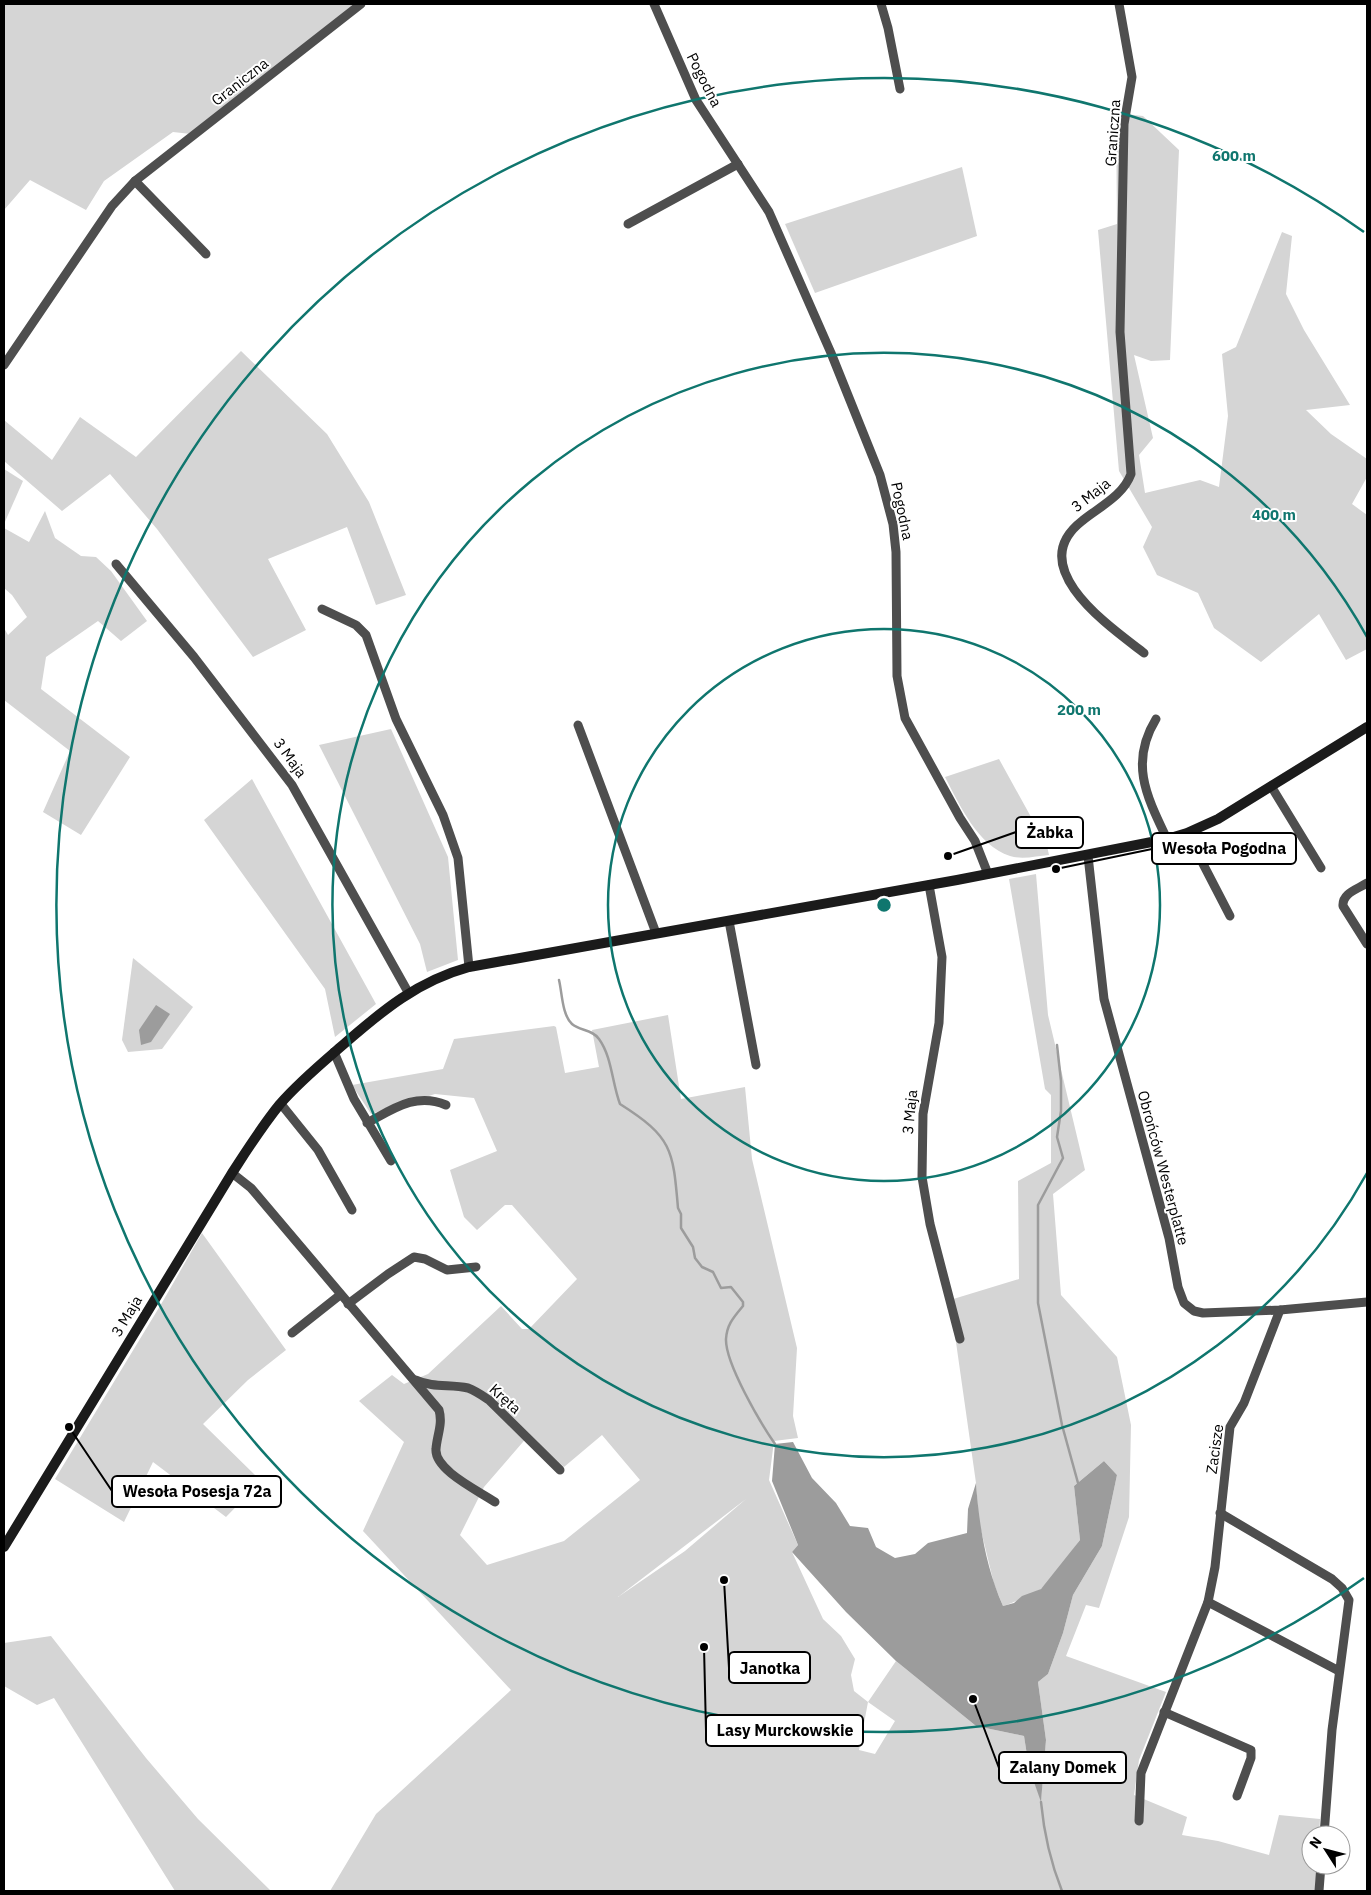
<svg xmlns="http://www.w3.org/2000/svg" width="1371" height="1895" font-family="'IBM Plex Sans',sans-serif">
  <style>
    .green { fill: #d5d5d5; fill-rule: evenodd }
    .water { fill: #9c9c9c }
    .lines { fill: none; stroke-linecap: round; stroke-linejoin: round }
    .stream { stroke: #9c9c9c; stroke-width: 2.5 }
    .street { stroke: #4e4e4e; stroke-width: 9 }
    .secondary { stroke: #1b1b1b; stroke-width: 10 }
    .ring { fill: none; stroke: #0f766e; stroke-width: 2.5 }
    .labels { text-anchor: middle; stroke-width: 4; stroke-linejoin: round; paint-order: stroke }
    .street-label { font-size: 15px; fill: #000; stroke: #fff }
    .centre { fill: #0f766e; stroke: #fff; stroke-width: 2.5 }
    .ring-label { font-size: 15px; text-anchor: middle; font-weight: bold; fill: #0f766e; stroke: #fff; stroke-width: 4; stroke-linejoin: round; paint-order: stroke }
    .leader { fill: none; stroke: #000; stroke-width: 2 }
    .callout-dot { fill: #000; stroke: #fff; stroke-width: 2 }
    .callout { fill: #fff; stroke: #000; stroke-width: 2 }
    .callout-label { font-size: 16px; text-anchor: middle; font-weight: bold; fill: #000 }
  </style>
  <rect width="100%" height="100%" fill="#fff"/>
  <g class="green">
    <polygon points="4,4 356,4 191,134 173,132 104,181 86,210 30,180 4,210"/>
    <polygon points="1116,113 1143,116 1179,150 1170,360 1151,361 1134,355 1153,438 1139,455 1145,493 1200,480 1219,487 1228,416 1222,354 1236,347 1282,232 1292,236 1286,294 1304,330 1350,405 1306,410 1331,434 1367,459 1367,477 1352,504 1367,515 1367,649 1346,660 1319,614 1261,662 1214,628 1198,593 1157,575 1143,547 1152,527 1119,471 1098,230 1117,224"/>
    <polygon points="962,167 977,236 815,293 785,224"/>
    <polygon points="241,351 327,434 369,502 406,595 376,605 347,527 268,559 306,630 253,657 157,529 110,474 62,511 4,461 4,420 52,460 80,417 136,457"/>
    <polygon points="4,469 23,481 4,524"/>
    <polygon points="45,511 55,538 81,556 96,557 111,571 147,621 121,641 98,621 46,657 41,689 130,757 81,835 43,812 70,751 4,700 4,628 8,635 27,617 12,595 4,588 4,528 29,542"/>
    <polygon points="391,729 448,857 458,960 427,972 420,944 319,745"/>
    <path d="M 999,759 L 1047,846 L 1049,855 C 1037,856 1022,860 1010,856 C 978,846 959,804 945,777 Z"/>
    <polygon points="252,779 376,1004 335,1037 325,989 204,820"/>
    <path d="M 1036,874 L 1048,1015 L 1085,1170 L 1053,1194 L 1061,1295 L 1117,1357 L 1131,1425 L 1129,1517 L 1099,1608 L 1086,1605 L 1066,1656 L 1166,1692 L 1139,1760 L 1134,1795 L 1187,1817 L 1182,1835 L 1218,1841 L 1269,1855 L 1279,1815 L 1320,1819 L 1319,1835 L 1311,1835 L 1311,1865 L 1317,1865 L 1315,1891 L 330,1891 L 376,1814 L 511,1690 L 363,1531 L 404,1442 L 359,1401 L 392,1375 L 404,1384 L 428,1374 L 501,1306 L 522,1329 L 529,1329 L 577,1279 L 512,1205 L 505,1205 L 477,1230 L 464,1217 L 450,1170 L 497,1151 L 474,1098 L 435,1094 L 371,1114 L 352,1085 L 443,1069 L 454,1039 L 554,1026 L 556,1027 L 565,1073 L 599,1067 L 592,1030 L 668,1015 L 681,1099 L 745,1087 L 752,1159 L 797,1348 L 793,1416 L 798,1438 L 774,1441 L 769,1480 L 798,1545 L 792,1552 L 823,1619 L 841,1636 L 855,1659 L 851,1675 L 854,1691 L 868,1702 L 896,1661 L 976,1726 L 1024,1736 L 1029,1768 L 1041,1800 L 1046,1740 L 1038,1682 L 1048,1674 L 1063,1633 L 1073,1595 L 1102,1546 L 1117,1475 L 1104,1461 L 1074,1486 L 1080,1540 C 1070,1553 1053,1580 1041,1589 C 1036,1592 1009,1605 1003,1606 L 994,1584 L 979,1522 L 976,1483 L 950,1300 L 1019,1279 L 1018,1181 L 1051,1163 L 1051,1095 L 1045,1089 L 1009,879 ZM 529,1435 L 564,1467 L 602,1435 L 640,1480 L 564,1541 L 487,1565 L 460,1535 L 484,1487 ZM 746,1499 L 685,1551 L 618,1597 ZM 868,1702 L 895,1721 L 875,1754 L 859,1750 Z"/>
    <polygon points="133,958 193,1007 162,1049 128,1052 122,1040"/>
    <polygon points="202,1233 286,1350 248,1380 203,1424 261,1481 226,1517 153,1462 124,1522 55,1479 163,1301"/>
    <polygon points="51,1636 146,1758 198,1819 271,1891 175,1891 54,1698 37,1705 4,1686 4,1643"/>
  </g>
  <g class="water">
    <polygon points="156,1005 170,1014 151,1042 141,1045 139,1030"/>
    <path d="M 793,1442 L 812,1478 L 836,1503 L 850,1526 L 868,1528 L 876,1547 L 895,1558 L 915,1554 L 928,1543 L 967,1533 L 968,1509 L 976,1483 C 979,1525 986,1568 1003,1606 L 1014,1603 L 1022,1596 L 1041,1589 L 1080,1540 L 1074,1486 L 1104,1461 L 1117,1475 L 1102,1546 L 1073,1595 L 1063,1633 L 1048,1674 L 1038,1682 L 1046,1740 L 1041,1802 L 1029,1768 L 1024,1736 L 976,1726 L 896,1661 L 846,1612 L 792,1552 L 798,1545 L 772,1481 L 775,1444 Z"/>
  </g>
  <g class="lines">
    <g class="stream">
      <path d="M 559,980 C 562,992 562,1015 572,1024 C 580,1031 592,1029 599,1039 C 612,1057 612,1083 620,1104 C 672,1137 673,1149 678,1208 L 681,1214 L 681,1228 L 693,1247 L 695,1258 L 702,1267 L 713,1272 L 721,1288 L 731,1287 L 743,1302 L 743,1306 C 734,1317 727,1324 726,1339 C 725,1363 761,1424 775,1444"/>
      <polyline points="1057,1045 1061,1081 1061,1111 1057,1137 1063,1158 1038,1205 1038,1303 1062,1425 1078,1483"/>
      <path d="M 1041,1802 C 1044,1834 1050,1861 1062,1891"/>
    </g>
    <g class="street">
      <polyline points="654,4 696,100 769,212 831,353 880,475 893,524 896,552 897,676 905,718 960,818 975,841 988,874"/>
      <polyline points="881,4 888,28 900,89"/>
      <path d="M 1119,4 L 1132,77 L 1124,124 L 1120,332 L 1131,474 C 1123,496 1099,507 1082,521 C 1023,567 1109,626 1144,653"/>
      <polyline points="135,181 206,254"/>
      <polyline points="628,224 738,164"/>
      <polyline points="4,365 112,206 135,181 361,4"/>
      <polyline points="116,564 194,657 292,785 408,992"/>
      <polyline points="322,609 356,625 366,635 396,719 443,815 458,858 469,967"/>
      <path d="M 1156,719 C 1129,763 1147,797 1167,839"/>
      <polyline points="578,725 656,933"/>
      <polyline points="1271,786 1321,868"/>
      <polyline points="1187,833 1230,916"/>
      <polyline points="1088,856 1104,999 1169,1238 1178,1287 1184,1303 1194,1311 1203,1313 1280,1310 1367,1302"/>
      <path d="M 1367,883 C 1358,889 1342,893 1343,906 L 1367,944"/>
      <polyline points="929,885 942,957 939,1023 923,1114 922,1177 930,1224 960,1339"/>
      <polyline points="729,921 756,1065"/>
      <polyline points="334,1052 354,1099 391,1161"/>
      <polyline points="281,1104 318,1150 352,1210"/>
      <path d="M 367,1123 C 393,1109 416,1092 446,1105"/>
      <path d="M 232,1173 L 251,1188 L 439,1410 C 443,1424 437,1435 436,1449 C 434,1470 479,1491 495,1502"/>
      <polyline points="348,1304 388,1274 414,1257 425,1259 447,1270 476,1267"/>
      <polyline points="292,1333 340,1295"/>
      <path d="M 416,1380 C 433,1388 450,1384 468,1388 C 476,1391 483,1396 489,1400 L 560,1470"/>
      <polyline points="1220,1513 1332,1579 1342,1588 1349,1600 1332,1730 1324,1835"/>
      <polyline points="1208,1602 1339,1671"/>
      <polyline points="1164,1712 1251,1750 1251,1758 1237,1796"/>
      <polyline points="1139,1821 1141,1773 1208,1602 1215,1567 1230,1427 1244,1403 1280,1310"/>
      <polyline points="1319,1891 1321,1865"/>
    </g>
    <path class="secondary" d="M 4,1547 L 232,1173 C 247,1150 262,1126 280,1104 C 299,1082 322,1063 344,1044 C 383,1010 418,981 469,967 L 957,880 L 1167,839 L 1187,833 L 1218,819 L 1367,727"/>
  </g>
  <g class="ring">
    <circle cx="884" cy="905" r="276"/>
    <path d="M1367 1173A552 552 0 1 1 1367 637"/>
    <path d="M1364 1578A827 827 0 1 1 1364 232"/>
  </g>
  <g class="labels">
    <g class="street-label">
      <text transform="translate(704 80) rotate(63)" y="5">Pogodna</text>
      <text transform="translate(240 82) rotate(-38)" y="5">Graniczna</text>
      <text transform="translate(1113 133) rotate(-86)" y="5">Graniczna</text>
      <text transform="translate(1091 495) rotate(-38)" y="5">3 Maja</text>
      <text transform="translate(902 511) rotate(78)" y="5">Pogodna</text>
      <text transform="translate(290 758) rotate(54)" y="5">3 Maja</text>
      <text transform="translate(910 1112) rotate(-84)" y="5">3 Maja</text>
      <text transform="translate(1163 1168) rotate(75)" y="5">Obrońców Westerplatte</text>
      <text transform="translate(127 1316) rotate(-59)" y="5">3 Maja</text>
      <text transform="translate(505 1399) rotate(42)" y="5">Kręta</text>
      <text transform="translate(1215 1449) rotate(-82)" y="5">Zacisze</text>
    </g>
  </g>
  <circle cx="884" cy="905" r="8" class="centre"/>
  <g class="ring-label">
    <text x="1234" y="161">600 m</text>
    <text x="1274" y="520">400 m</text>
    <text x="1079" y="715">200 m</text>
  </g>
  <path class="leader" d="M948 856L1016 832M1056 869L1152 849M69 1427L112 1491M724 1580L729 1668M704 1647L706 1731M973 1699L999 1768"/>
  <g class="callout-dot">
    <circle cx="948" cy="856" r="5"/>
    <circle cx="1056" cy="869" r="5"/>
    <circle cx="69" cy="1427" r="5"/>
    <circle cx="724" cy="1580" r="5"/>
    <circle cx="704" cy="1647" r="5"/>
    <circle cx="973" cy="1699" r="5"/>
  </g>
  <g class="callout">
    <rect x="1016" y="817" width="67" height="31" rx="5"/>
    <rect x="1152" y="833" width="144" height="31" rx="5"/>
    <rect x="112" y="1476" width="169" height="31" rx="5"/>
    <rect x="729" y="1652" width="81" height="31" rx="5"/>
    <rect x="706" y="1715" width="157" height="31" rx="5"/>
    <rect x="999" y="1752" width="127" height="31" rx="5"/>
  </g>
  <g class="callout-label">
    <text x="1050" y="838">Żabka</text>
    <text x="1224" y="854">Wesoła Pogodna</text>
    <text x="197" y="1497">Wesoła Posesja 72a</text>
    <text x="770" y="1674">Janotka</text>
    <text x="785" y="1736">Lasy Murckowskie</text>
    <text x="1063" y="1773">Zalany Domek</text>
  </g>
  <rect width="1371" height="1895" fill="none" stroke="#000000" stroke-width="10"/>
  <g transform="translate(1326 1850) rotate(306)"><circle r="24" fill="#ffffff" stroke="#999999"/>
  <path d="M0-4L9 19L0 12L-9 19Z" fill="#000000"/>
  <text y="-8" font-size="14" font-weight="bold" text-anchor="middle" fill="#000000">N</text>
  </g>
</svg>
